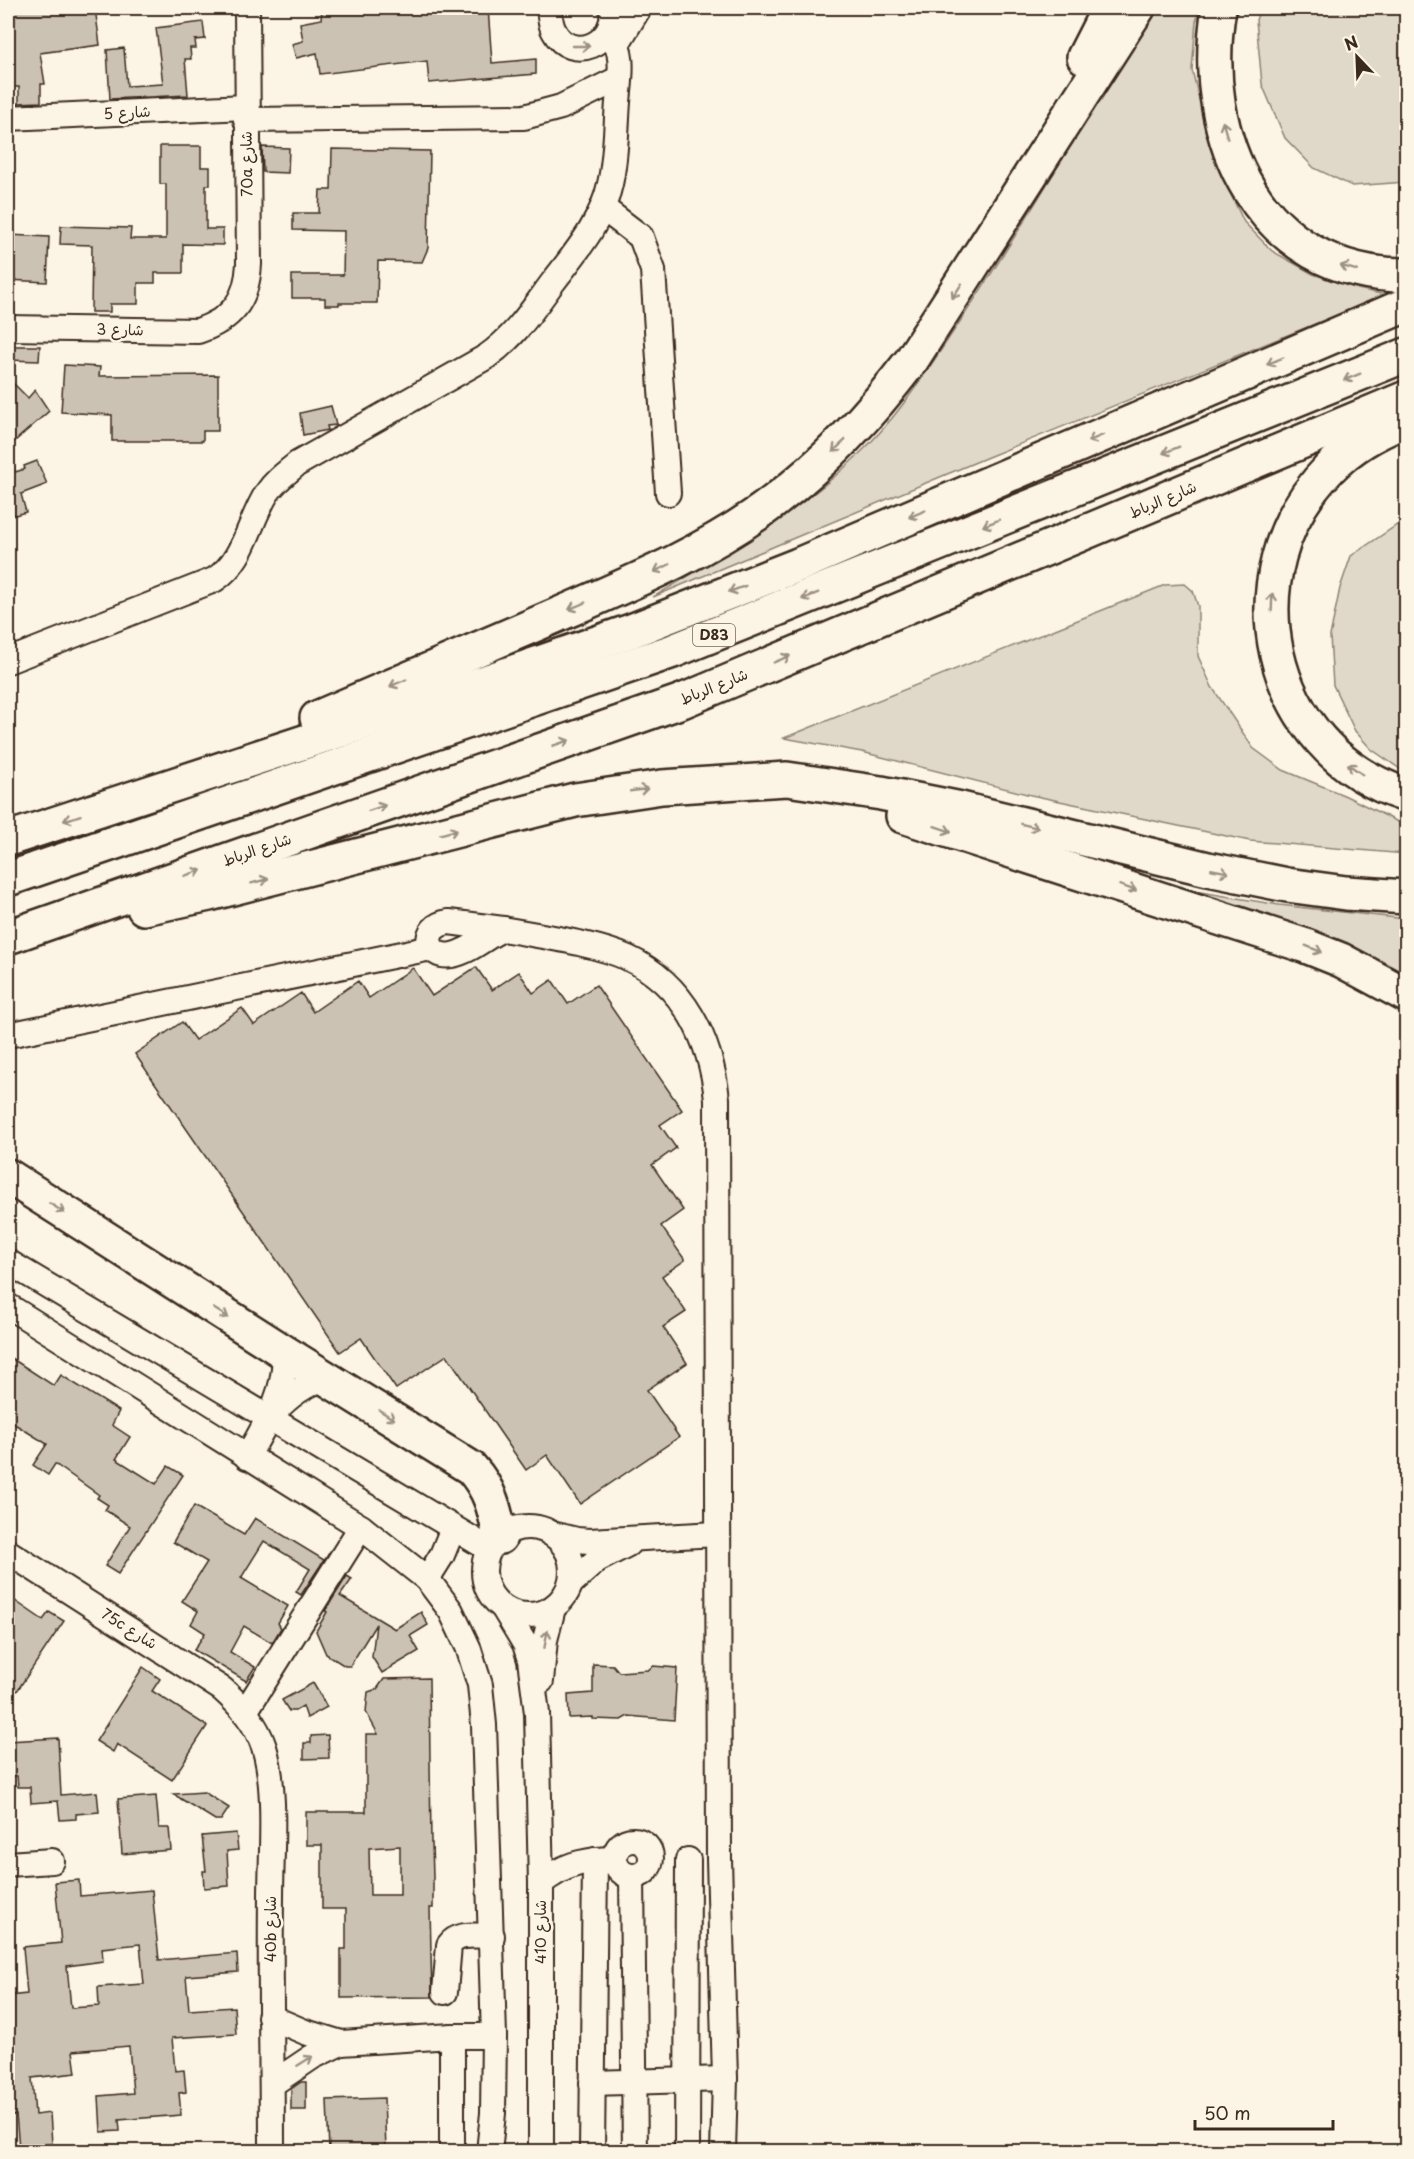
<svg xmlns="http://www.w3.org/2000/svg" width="1414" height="2159" font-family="'Playpen Sans','Playpen Sans Arabic',sans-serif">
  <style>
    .green { fill: #e0d8c8; stroke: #8e8173; stroke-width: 1.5 }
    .building { fill: #ccc2b3; stroke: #3b2a1e; stroke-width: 1.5; fill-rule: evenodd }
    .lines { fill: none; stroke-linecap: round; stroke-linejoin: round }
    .minor-casing { stroke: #3b2a1e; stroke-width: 28 }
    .highway-casing { stroke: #3b2a1e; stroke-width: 38 }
    .minor { stroke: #fcf5e5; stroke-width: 24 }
    .highway { stroke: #fcf5e5; stroke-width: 33 }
    .oneway { stroke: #9c9082 }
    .labels { text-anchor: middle; stroke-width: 5; stroke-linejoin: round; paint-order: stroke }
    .shield { fill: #fcf5e5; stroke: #75675a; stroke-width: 1.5 }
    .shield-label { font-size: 14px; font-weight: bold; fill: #3b2a1e }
    .street-label { font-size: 15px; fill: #3b2a1e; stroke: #fcf5e5 }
  </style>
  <rect width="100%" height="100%" fill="#fcf5e5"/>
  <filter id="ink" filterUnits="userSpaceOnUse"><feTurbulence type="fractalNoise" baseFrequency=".0167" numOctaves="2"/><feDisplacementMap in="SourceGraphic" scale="12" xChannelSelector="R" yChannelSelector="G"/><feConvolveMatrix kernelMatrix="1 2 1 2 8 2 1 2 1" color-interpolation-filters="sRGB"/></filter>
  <g filter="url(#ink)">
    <g class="green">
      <path d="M 1157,8 L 1200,8 L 1196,22 L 1192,70 L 1206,127 L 1224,180 L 1244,222 L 1272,251 L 1313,274 L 1358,289 L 1386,295 L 988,457 L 653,597 C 725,554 798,514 858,455 C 899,416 926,372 957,326 C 1019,233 1076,136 1134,40 Z"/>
      <polygon points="1260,8 1406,8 1406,182 1352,186 1314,168 1285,138 1262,84 1256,20"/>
      <polygon points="1406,522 1406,773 1371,749 1355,731 1333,685 1330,636 1340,588 1351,556 1397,525"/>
      <polygon points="1185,584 1193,591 1198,606 1198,656 1212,687 1253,748 1283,770 1346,796 1400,823 1406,824 1406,854 1250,841 1031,795 862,752 784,738 1165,585"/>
      <polygon points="1147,883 1279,905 1406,919 1406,975 1348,948"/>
    </g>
    <g class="building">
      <polygon points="8,8 95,8 100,45 40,53 45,84 41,84 41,102 19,103 19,87 11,87 8,59"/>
      <polygon points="322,8 488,8 492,63 536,59 536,74 429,83 427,61 320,74 317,53 296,58 292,44 303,41 300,23 321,19"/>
      <polygon points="203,22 205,39 195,40 196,48 190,48 191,59 185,59 188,95 110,99 107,50 124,48 127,86 163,84 156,28"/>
      <polygon points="160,146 201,146 201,167 210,167 210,185 206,185 206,229 223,229 223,245 183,244 183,273 155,273 155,283 138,283 138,304 110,304 110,312 91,312 92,245 60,244 61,226 131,228 130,239 166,239 166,184 160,184"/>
      <polygon points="262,147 289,148 288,173 263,172"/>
      <polygon points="332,149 430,151 428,248 422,262 378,261 377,303 339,303 339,305 325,305 325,298 292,298 292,275 343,275 344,231 293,230 293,213 319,213 320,190 331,190"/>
      <polygon points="8,235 49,237 47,282 8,280"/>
      <polygon points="8,346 40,346 39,361 8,360"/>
      <polygon points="64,365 100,367 99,376 218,375 218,431 203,431 203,441 112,441 112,415 61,412"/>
      <polygon points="8,378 28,398 35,390 49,411 8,447"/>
      <polygon points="331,406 336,425 327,426 328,430 303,435 300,413"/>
      <polygon points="12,461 15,472 25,469 24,466 37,461 47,484 21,494 26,512 8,517 8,462"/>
      <polygon points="476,967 492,990 519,972 533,993 552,980 568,1004 596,985 682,1110 660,1125 676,1148 652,1165 683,1210 661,1226 685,1260 662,1276 686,1312 663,1327 687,1363 647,1390 679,1437 580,1504 547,1455 526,1470 447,1355 396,1389 361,1338 340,1352 135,1054 182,1022 195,1040 242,1008 254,1025 301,993 313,1012 358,981 369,998 413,968 432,996"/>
      <polygon points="8,1356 54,1386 61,1375 119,1411 112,1425 130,1437 116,1459 156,1484 168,1466 183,1475 118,1574 105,1566 130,1526 105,1510 108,1505 97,1498 99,1495 55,1464 48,1475 33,1465 47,1444 8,1420"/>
      <polygon points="194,1506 244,1535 255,1518 324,1560 301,1595 296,1592 310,1569 264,1541 241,1578 288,1606 278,1623 281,1628 272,1643 244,1626 230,1652 255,1667 246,1681 194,1650 205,1633 191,1624 198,1611 182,1601 207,1562 173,1542"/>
      <polygon points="347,1576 352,1579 340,1596 395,1629 421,1612 428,1625 410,1636 419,1651 382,1673 372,1657 376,1624 350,1666 345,1666 326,1654 316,1631 327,1612 325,1611"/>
      <polygon points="8,1596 43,1620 49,1612 64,1621 17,1691 8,1684"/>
      <polygon points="593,1664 613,1665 619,1672 648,1670 653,1666 677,1668 674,1720 628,1716 621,1720 593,1719 593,1717 569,1718 568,1695 593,1693"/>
      <polygon points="143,1667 160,1679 152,1691 207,1726 172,1780 117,1744 113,1752 96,1741"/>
      <path d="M 429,1678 L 431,1843 L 432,1843 L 433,1877 L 433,1908 L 430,1908 L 432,1997 L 341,1998 L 341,1949 L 346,1949 L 346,1909 L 322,1909 L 322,1845 L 306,1845 L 306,1812 L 366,1812 L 366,1734 L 378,1734 L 366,1712 L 368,1692 L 377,1689 L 384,1679 ZM 400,1846 L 400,1895 L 370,1895 L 369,1848 Z"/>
      <polygon points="313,1683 327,1707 307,1718 303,1706 295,1711 289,1711 282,1700"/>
      <polygon points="328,1735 329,1758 304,1759 304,1743 311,1743 311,1736"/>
      <polygon points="58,1738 61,1795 97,1792 99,1812 76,1814 76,1819 60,1820 58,1801 31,1803 30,1787 18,1787 17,1776 8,1776 8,1741"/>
      <polygon points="204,1792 229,1808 221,1820 215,1820 173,1794"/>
      <polygon points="156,1796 159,1828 169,1828 171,1850 122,1854 118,1799"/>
      <polygon points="236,1833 238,1850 227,1851 229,1886 204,1888 203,1871 206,1871 202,1836"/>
      <path d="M 79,1880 L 80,1896 L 152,1890 L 159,1960 L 237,1953 L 238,1972 L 186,1976 L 189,2010 L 234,2007 L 236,2034 L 172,2038 L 175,2071 L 184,2070 L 186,2092 L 179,2093 L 181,2115 L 119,2120 L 120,2131 L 101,2132 L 99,2096 L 133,2093 L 129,2046 L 73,2051 L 76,2073 L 32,2078 L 35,2115 L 50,2113 L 52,2144 L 19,2147 L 16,2115 L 8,2116 L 8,2083 L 14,2083 L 8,1996 L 27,1994 L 23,1947 L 61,1943 L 55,1882 ZM 140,1944 L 144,1984 L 98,1987 L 99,2006 L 71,2008 L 67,1966 L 103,1961 L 102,1948 Z"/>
      <polygon points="301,2082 306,2082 306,2110 291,2110 291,2089"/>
      <polygon points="384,2098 386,2150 329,2151 327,2100"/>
    </g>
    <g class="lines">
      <defs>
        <g id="minor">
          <path d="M 549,8 C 550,15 550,24 554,31 C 571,64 618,44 612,8"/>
          <polyline points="617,44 639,8"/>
          <polyline points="8,118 246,107"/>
          <polyline points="246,120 524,117 561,107 620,78"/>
          <polyline points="603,208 641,237 653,270 668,493"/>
          <path d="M 8,328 L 198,331 C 232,319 247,301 249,264 L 247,8"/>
          <path d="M 8,661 L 214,580 C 245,560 248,523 267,493 C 275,481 286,473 297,464 L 486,357 C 515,337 533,309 553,282 C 576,252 602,222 610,184 C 616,158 616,129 618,102 C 620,79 626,50 609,32"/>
          <path d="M 449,922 L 503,929 C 486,936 470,952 452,955 C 426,960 419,926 449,922 Z"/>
          <path d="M 503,929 C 539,936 595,943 628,958 C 684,984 711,1040 717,1099 L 719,1859 L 725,2079 L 723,2152"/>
          <polyline points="8,1035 431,948"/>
          <polyline points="8,1262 489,1549"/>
          <polyline points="8,1306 361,1527 427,1579 451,1611 468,1647 480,1685 484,1725 494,2036 493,2113 489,2152"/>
          <path d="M 274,1412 C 290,1395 305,1384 327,1378"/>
          <path d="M 247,1457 C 265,1425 288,1390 284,1352"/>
          <circle cx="528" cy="1571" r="44"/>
          <polyline points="552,1534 577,1540 589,1541 717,1534"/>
          <path d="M 8,1552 L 222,1689 C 241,1706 256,1723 264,1747 C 277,1788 271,1853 271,1897 C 270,1982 272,2067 272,2152"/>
          <polyline points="427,1579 442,1555 453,1528"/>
          <polyline points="571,1583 597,1560 628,1544"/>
          <polyline points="504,1609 525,1644 530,1660 537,1713 541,1883 541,2152"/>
          <polyline points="541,1681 545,1640 553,1608"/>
          <polyline points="245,1712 361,1527"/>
          <circle cx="633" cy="1858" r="18"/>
          <polyline points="8,1864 52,1861"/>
          <polyline points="632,1876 635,2152"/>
          <path d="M 541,1883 C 564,1865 580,1861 609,1859"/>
          <path d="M 445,1992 L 449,1945 C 458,1932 477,1936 492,1936"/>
          <polyline points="270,2017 305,2032 341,2043 452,2036 494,2036"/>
          <polyline points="592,2083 725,2079"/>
          <polyline points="272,2084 312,2057 341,2043"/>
          <polyline points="452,2152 452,2036"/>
          <polyline points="592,2152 595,1860"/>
          <polyline points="687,2152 688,1860"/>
        </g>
        <g id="highway">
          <path d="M 1219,8 C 1197,138 1260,275 1406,275"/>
          <polyline points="1084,57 1109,8"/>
          <path d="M 1403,421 C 1375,433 1351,446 1330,468 C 1228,572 1265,750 1406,795"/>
          <path d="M 317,718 C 397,684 476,650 555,616 C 629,584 707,552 772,503 C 827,461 869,416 911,361 L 1138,8"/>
          <polyline points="903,816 1306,946 1341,960 1406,995"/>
          <polyline points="8,839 448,695 631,631 798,565 1406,305"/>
          <polyline points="8,879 673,651 1406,355"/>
          <polyline points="144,908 209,894 575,800 662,787 787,779 881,793 961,809 1208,869 1287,885 1346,893 1406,897"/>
          <polyline points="8,937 682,701 1406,398"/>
          <path d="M 8,1176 L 284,1352 L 471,1468 C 490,1489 495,1509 500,1537"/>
        </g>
      </defs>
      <use href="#minor" class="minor-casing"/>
      <use href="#highway" class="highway-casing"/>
      <use href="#minor" class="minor"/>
      <use href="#highway" class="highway"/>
    </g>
    <defs><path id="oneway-shaft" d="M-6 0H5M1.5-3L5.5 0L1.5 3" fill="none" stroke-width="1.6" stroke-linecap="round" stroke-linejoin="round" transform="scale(1.5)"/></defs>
    <g class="oneway">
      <use href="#oneway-shaft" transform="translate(581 46)"/>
      <use href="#oneway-shaft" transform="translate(1225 130) rotate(-106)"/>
      <use href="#oneway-shaft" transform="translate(1349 268) rotate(-163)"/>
      <use href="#oneway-shaft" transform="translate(957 291) rotate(123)"/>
      <use href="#oneway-shaft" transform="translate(1275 361) rotate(157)"/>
      <use href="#oneway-shaft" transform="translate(1352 377) rotate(158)"/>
      <use href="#oneway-shaft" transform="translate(1096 438) rotate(157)"/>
      <use href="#oneway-shaft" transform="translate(839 446) rotate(137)"/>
      <use href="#oneway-shaft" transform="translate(1171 450) rotate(158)"/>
      <use href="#oneway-shaft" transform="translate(917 514) rotate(157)"/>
      <use href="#oneway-shaft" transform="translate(991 523) rotate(158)"/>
      <use href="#oneway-shaft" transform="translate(662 568) rotate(154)"/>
      <use href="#oneway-shaft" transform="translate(737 589) rotate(159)"/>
      <use href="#oneway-shaft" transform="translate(810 596) rotate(158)"/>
      <use href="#oneway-shaft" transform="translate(1272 602) rotate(-88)"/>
      <use href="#oneway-shaft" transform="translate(577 606) rotate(157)"/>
      <use href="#oneway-shaft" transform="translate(782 659) rotate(-23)"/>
      <use href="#oneway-shaft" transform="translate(398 683) rotate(157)"/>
      <use href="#oneway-shaft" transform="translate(561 743) rotate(-19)"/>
      <use href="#oneway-shaft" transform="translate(1355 769) rotate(-145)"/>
      <use href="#oneway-shaft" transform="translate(639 790) rotate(-8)"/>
      <use href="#oneway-shaft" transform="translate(377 808) rotate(-19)"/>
      <use href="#oneway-shaft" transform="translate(72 818) rotate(162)"/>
      <use href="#oneway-shaft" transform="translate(1030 826) rotate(14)"/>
      <use href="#oneway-shaft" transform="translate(943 829) rotate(18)"/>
      <use href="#oneway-shaft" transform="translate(449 832) rotate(-15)"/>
      <use href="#oneway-shaft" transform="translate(1220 871) rotate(11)"/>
      <use href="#oneway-shaft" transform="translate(193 873) rotate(-19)"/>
      <use href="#oneway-shaft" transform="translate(260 881) rotate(-15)"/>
      <use href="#oneway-shaft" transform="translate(1128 888) rotate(18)"/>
      <use href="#oneway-shaft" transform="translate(1314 949) rotate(22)"/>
      <use href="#oneway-shaft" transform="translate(57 1208) rotate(32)"/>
      <use href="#oneway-shaft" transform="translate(221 1313) rotate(32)"/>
      <use href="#oneway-shaft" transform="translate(387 1415) rotate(32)"/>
      <use href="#oneway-shaft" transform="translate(546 1639) rotate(-80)"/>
      <use href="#oneway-shaft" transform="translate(305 2061) rotate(-32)"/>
    </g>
  </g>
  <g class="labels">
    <rect class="shield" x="693" y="624" width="42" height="22" rx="4.5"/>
    <g class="shield-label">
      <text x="714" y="640">D83</text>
    </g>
    <g class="street-label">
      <text transform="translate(127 113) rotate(-3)" y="5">شارع 5</text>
      <text transform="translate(247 164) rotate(-91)" y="5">70a شارع</text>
      <text transform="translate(120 330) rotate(1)" y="5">شارع 3</text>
      <text transform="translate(1163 500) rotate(-23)" y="5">شارع الرباط</text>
      <text transform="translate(714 687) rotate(-22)" y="5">شارع الرباط</text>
      <text transform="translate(257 850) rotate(-19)" y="5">شارع الرباط</text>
      <text transform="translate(129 1629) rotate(32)" y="5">75c شارع</text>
      <text transform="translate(271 1929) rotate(-90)" y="5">40b شارع</text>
      <text transform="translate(541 1932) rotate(-90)" y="5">شارع 410</text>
    </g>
  </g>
  <rect width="1414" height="2159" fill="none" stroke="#fcf5e5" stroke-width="30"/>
  <rect x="15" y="15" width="1384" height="2129" fill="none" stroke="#3b2a1e" stroke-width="2" filter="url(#ink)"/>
  <g transform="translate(1357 57) rotate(337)" stroke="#fcf5e5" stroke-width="4.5" paint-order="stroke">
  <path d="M0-4.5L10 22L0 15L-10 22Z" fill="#3b2a1e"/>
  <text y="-9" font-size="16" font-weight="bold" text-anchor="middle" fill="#3b2a1e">N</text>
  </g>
  <path d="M1195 2120v9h138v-9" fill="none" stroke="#3b2a1e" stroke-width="3"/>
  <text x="1204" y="2120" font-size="18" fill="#3b2a1e" stroke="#fcf5e5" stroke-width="4.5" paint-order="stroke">50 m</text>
</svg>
